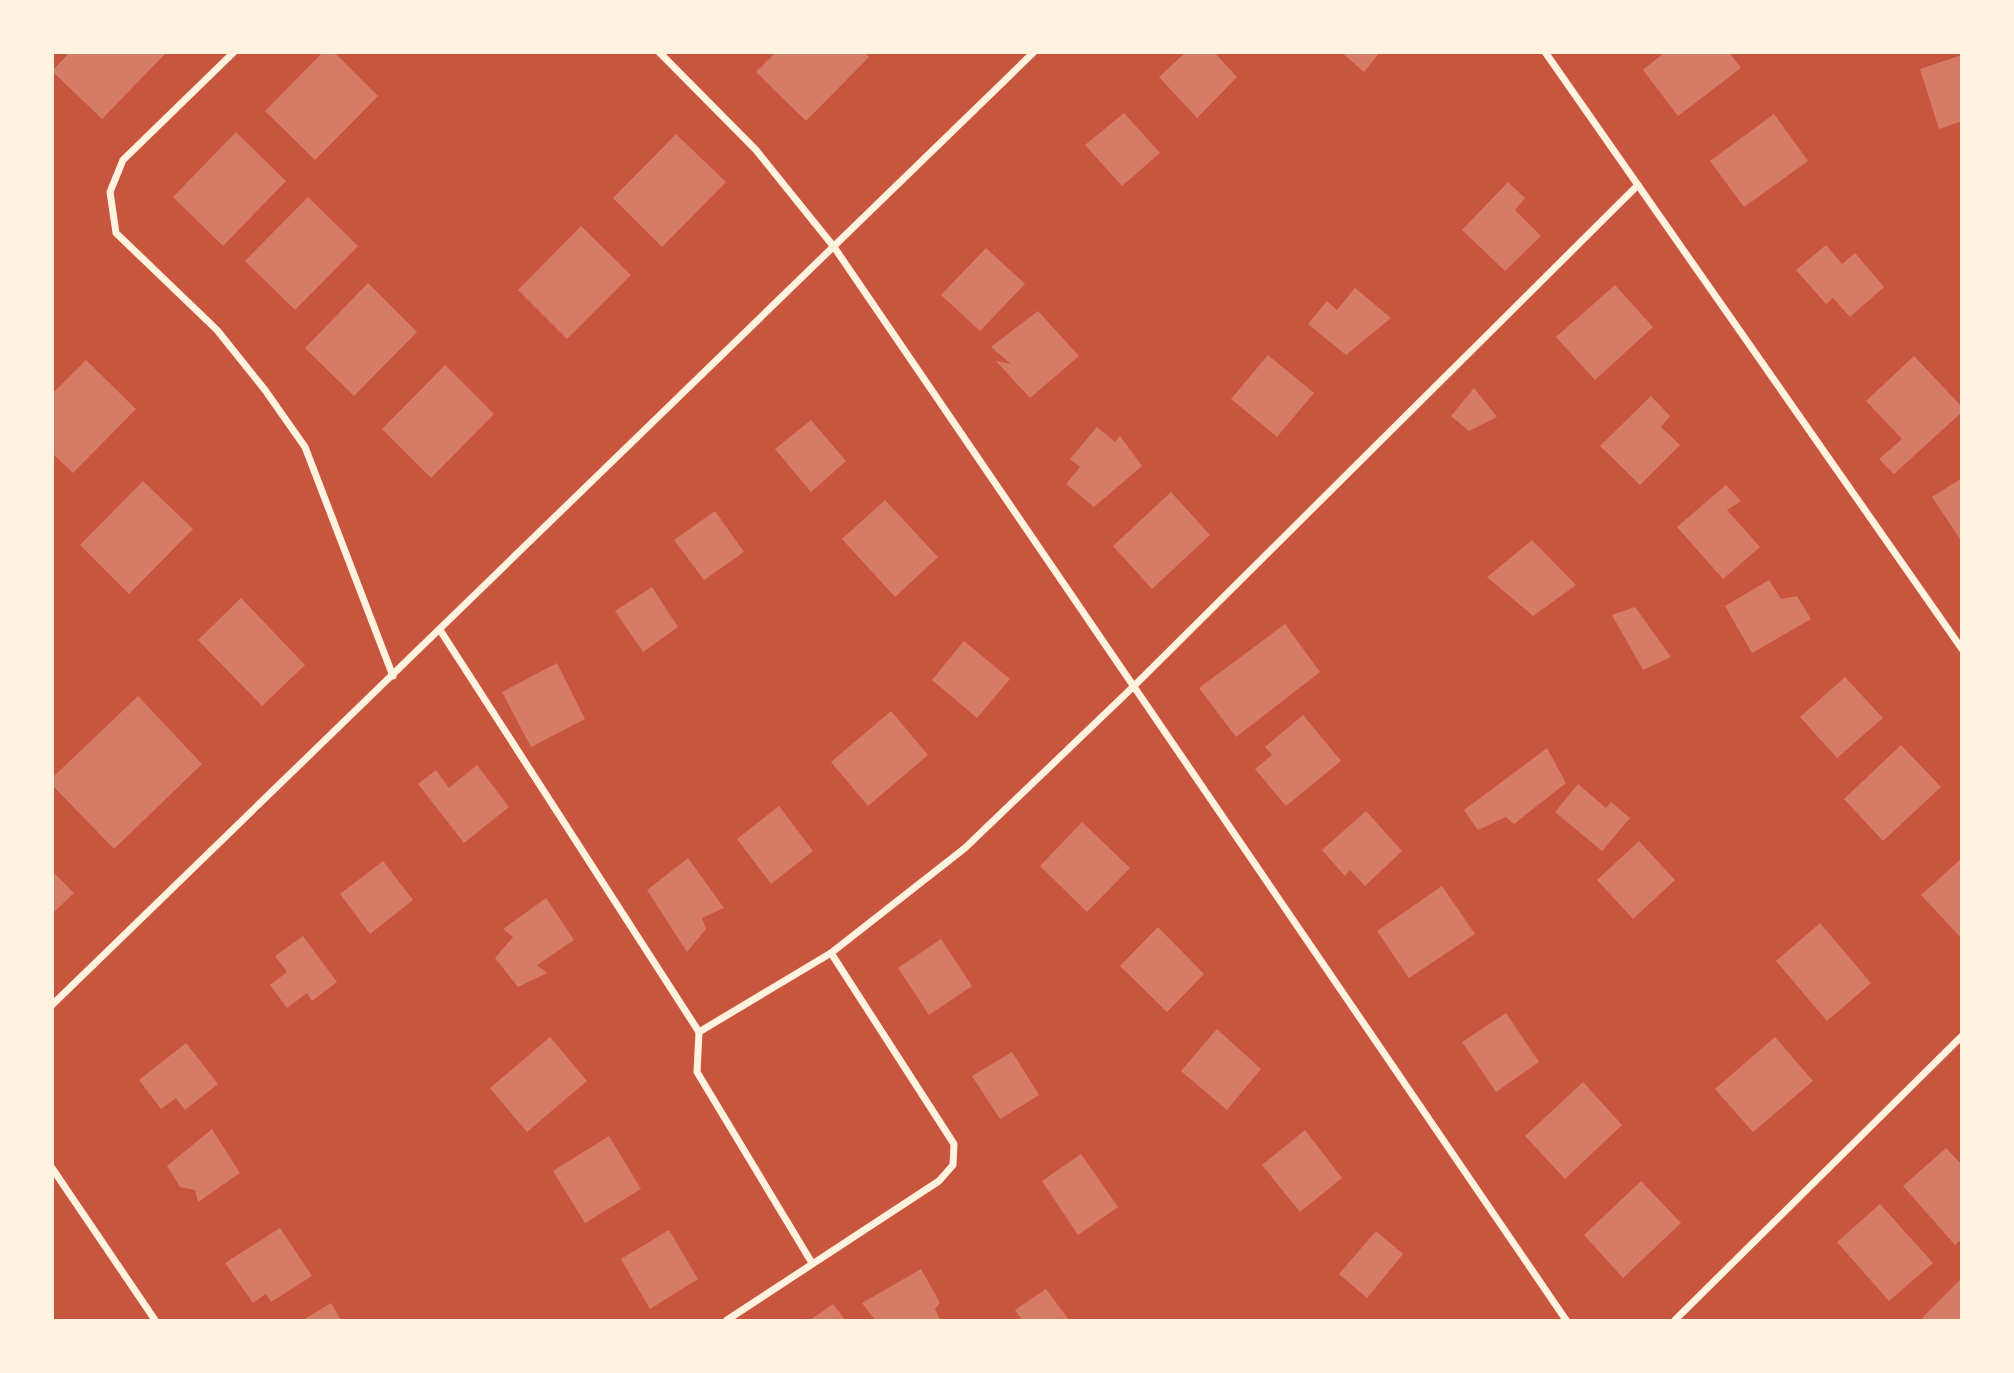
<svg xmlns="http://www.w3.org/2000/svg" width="2014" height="1373" font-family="Arial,sans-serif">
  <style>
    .building { fill: #d67c66 }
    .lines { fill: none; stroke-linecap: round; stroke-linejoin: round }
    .minor { stroke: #fff3e0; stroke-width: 7 }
  </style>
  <rect width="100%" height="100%" fill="#c8553d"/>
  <g class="building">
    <polygon points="70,52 162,52 164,55 102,119 52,71"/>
    <polygon points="323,52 334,52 378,96 315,160 265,111"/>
    <polygon points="776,52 865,52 869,57 806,121 756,72"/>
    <polygon points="1186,52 1214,52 1237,77 1197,118 1159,77"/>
    <polygon points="1341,52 1380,52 1364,72"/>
    <polygon points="1665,52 1729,52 1741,68 1678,116 1643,70"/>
    <polygon points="1962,55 1962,121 1939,129 1920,69"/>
    <polygon points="1124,113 1160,153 1122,186 1085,145"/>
    <polygon points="1774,114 1808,161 1744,207 1710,161"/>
    <polygon points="236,132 286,181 223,246 173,197"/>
    <polygon points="676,134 726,182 662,247 613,198"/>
    <polygon points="1508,182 1525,198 1515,210 1541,236 1505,271 1462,230"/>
    <polygon points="308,197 358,246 295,310 245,261"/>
    <polygon points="581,226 631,275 567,339 518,290"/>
    <polygon points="1826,245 1842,264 1855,253 1884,287 1850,317 1833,298 1826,304 1796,270"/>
    <polygon points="986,248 1025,284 980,331 941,295"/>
    <polygon points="368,283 417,332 354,396 305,348"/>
    <polygon points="1615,285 1653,327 1595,380 1556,337"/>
    <polygon points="1355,288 1391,318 1346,355 1308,324 1327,301 1337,310"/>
    <polygon points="1038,311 1079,356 1030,398 996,361 1011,364 991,347"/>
    <polygon points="1268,355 1314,393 1277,437 1231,399"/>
    <polygon points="1914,356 1962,407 1962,412 1894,474 1879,459 1902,439 1866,401"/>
    <polygon points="86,360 136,409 73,473 52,453 52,394"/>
    <polygon points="445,365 494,414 431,478 382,429"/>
    <polygon points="1474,388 1497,417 1469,431 1451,416"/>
    <polygon points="1651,396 1670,416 1661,427 1680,445 1640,485 1600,446"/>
    <polygon points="811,420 846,461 811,492 775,449"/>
    <polygon points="1097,427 1115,442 1120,436 1142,466 1094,507 1066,484 1080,467 1070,459"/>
    <polygon points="1962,478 1962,542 1932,497"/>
    <polygon points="143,481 193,529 129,594 80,545"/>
    <polygon points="1726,485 1741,501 1727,510 1760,547 1723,579 1677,527"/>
    <polygon points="1171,492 1210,535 1152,589 1113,546"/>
    <polygon points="885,500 938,557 895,597 842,539"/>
    <polygon points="715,511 744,552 704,580 674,540"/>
    <polygon points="1532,540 1576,585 1533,616 1487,577"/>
    <polygon points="1769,580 1781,599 1797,596 1811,619 1752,653 1725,606"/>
    <polygon points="652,587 678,627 643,652 615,611"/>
    <polygon points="241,598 305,665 262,706 198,640"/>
    <polygon points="1635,607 1671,657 1643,670 1612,615"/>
    <polygon points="1285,624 1320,672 1236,737 1199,688"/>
    <polygon points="964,641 1010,679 977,718 932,680"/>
    <polygon points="557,663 585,719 531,747 502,692"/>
    <polygon points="1845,677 1883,718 1837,758 1800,717"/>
    <polygon points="138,696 202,764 114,849 52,785 52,778"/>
    <polygon points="891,711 928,755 868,806 831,762"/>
    <polygon points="1303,715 1341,761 1286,806 1255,769 1272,755 1265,747"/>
    <polygon points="1901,745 1941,787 1883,841 1844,799"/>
    <polygon points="1547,748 1566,783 1514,824 1506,817 1478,830 1464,810"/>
    <polygon points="477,765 509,807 464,843 418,784 436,770 449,788"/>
    <polygon points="1578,784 1606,808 1611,802 1630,818 1602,851 1555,812"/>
    <polygon points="779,806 813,851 771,884 737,839"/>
    <polygon points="1366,811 1402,851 1365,886 1350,870 1345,876 1322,850"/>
    <polygon points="1082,822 1130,868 1087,912 1040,866"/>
    <polygon points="1639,841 1675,880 1633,919 1597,880"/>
    <polygon points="688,858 724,908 702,918 706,929 687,952 647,890"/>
    <polygon points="1962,858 1962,939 1921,895"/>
    <polygon points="383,861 413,900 370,934 340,894"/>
    <polygon points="52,871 74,893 52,914"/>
    <polygon points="1442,886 1475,934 1409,978 1377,931"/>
    <polygon points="546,898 574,940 537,965 547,973 518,987 495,958 513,937 503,929"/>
    <polygon points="1820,923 1871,983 1827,1021 1776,961"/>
    <polygon points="1158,927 1204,974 1167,1012 1120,966"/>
    <polygon points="303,936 337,982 312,1001 307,993 287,1008 270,985 287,972 275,956"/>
    <polygon points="941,939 972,986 929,1015 898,968"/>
    <polygon points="1506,1013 1539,1062 1496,1092 1462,1042"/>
    <polygon points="1217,1029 1261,1069 1227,1110 1181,1071"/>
    <polygon points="550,1037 587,1081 527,1132 490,1088"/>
    <polygon points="1775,1037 1813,1081 1753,1132 1715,1089"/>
    <polygon points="186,1043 218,1084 185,1110 176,1098 161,1109 139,1080"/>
    <polygon points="1012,1052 1039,1095 1000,1119 972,1076"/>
    <polygon points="1583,1082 1622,1125 1565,1179 1525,1136"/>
    <polygon points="212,1129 240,1173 198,1202 195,1190 180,1187 167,1166"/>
    <polygon points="1305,1130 1342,1178 1300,1212 1262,1165"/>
    <polygon points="609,1136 641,1189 585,1223 553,1171"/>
    <polygon points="1946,1148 1962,1165 1962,1239 1955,1245 1903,1186"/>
    <polygon points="1081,1154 1118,1207 1078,1235 1042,1181"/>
    <polygon points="1641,1181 1681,1223 1623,1278 1584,1235"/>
    <polygon points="1880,1204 1933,1263 1889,1301 1837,1242"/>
    <polygon points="280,1228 312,1276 271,1302 266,1294 253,1303 225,1263"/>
    <polygon points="669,1230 698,1279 650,1309 621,1259"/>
    <polygon points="1376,1231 1403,1254 1367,1298 1339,1274"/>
    <polygon points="921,1269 940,1303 935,1309 940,1320 875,1320 862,1303"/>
    <polygon points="1962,1278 1962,1320 1925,1320 1922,1318"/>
    <polygon points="1046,1289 1069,1320 1022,1320 1015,1310"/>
    <polygon points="331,1303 341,1320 303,1320"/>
    <polygon points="833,1304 845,1320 810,1320"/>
  </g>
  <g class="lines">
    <g class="minor">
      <polyline points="234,52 123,160 110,192 116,233 217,330 265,390 305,447 393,676"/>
      <polyline points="659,52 756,150 834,247 1566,1320"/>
      <polyline points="1545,52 1962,649"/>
      <polyline points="440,630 699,1032 697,1072 812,1263"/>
      <polyline points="52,1005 1034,52"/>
      <polyline points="699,1032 831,953 965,848 1134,686 1638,185"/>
      <polyline points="52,1168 155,1320"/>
      <polyline points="727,1320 939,1181 953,1165 954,1144 831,953"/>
      <polyline points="1675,1320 1962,1036"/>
    </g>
  </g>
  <rect width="2014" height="1373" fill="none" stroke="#fff3e0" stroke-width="108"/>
</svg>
